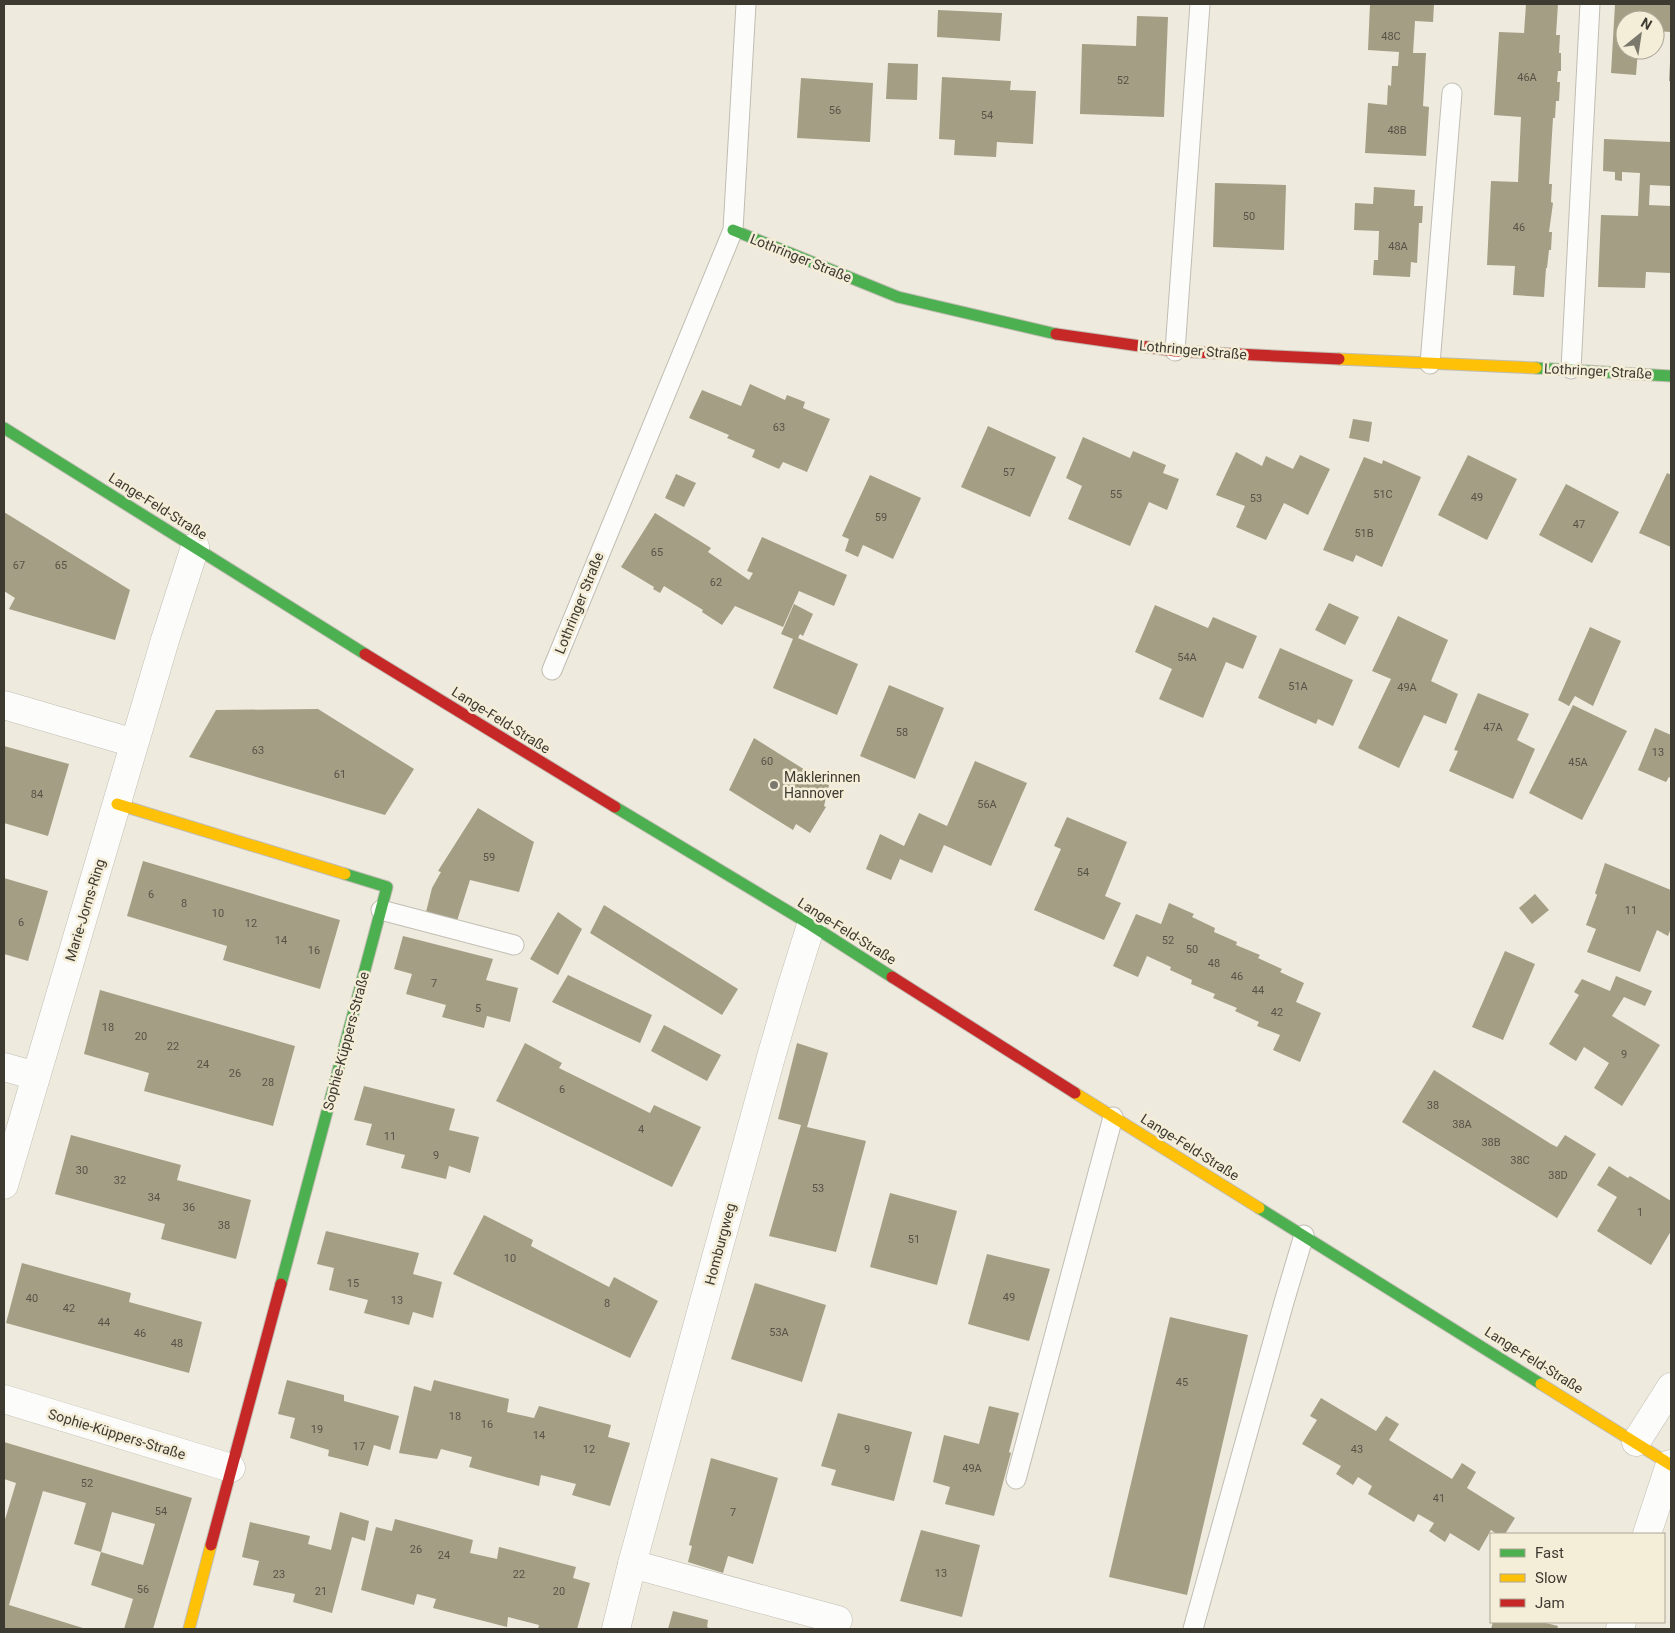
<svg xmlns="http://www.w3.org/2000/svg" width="1675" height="1633" font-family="Roboto,sans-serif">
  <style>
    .building { fill: #a49e85 }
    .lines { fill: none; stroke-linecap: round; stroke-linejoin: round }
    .lane-casing { stroke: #c1bdb4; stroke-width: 21 }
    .street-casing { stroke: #c1bdb4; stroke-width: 29 }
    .fast-casing { stroke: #c1bdb4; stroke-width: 13 }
    .slow-casing { stroke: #c1bdb4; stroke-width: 13 }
    .jam-casing { stroke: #c1bdb4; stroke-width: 13 }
    .lane { stroke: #fcfcfa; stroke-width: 19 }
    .street { stroke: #fcfcfa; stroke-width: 28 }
    .fast { stroke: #4caf50; stroke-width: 11 }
    .slow { stroke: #ffc107; stroke-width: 11 }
    .jam { stroke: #c62828; stroke-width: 11 }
    .poi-dot { fill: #7b786e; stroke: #f4edd7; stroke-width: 2 }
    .labels { text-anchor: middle; stroke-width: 5; stroke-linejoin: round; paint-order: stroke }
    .number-label { font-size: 11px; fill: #575347 }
    .street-label { font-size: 14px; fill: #3d3a32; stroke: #f4edd7 }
    .poi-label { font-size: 14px; fill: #3d3a32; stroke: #f4edd7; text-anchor: start }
  </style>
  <rect width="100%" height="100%" fill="#eeeadd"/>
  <g class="building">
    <polygon points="1370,4 1434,4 1433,22 1415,21 1413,53 1426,53 1423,106 1429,107 1426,156 1365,153 1368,103 1387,105 1388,85 1391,86 1392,66 1398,66 1399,52 1368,50"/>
    <polygon points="1526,4 1558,4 1556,35 1560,35 1559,53 1561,53 1561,71 1558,71 1557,82 1560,82 1559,101 1556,101 1555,118 1553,118 1549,184 1552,184 1551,202 1553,203 1549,232 1552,232 1551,250 1549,250 1547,268 1546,268 1544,297 1513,295 1515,266 1487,265 1491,181 1518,182 1521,117 1494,115 1499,32 1524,33"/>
    <polygon points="1615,4 1671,4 1671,32 1655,31 1655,20 1625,20 1625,50 1638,50 1636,75 1611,73"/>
    <polygon points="938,10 1002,13 1000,41 937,37"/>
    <polygon points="1137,16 1168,17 1164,117 1080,114 1082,44 1136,46"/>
    <polygon points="1670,62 1671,62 1671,81 1669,81"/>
    <polygon points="888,63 918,64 917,100 886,99"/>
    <polygon points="942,77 1011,81 1010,90 1036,91 1033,144 997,142 996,157 954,155 955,140 939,139"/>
    <polygon points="801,78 873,83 870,142 797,138"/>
    <polygon points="1604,139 1671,142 1671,186 1650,185 1649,205 1671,206 1671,273 1646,272 1645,288 1598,287 1601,215 1638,216 1640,173 1622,172 1622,181 1615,180 1615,172 1603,171"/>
    <polygon points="1215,183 1286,185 1284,250 1213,247"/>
    <polygon points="1374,187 1415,190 1414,206 1423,206 1422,223 1419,223 1417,263 1411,262 1410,277 1373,275 1374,260 1378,260 1379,231 1354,230 1355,203 1373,204"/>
    <polygon points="750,384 785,400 787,395 805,402 803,408 830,419 807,472 783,462 779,469 752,457 755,450 727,438 729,435 689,418 702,390 741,406"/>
    <polygon points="1353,419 1372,422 1369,442 1349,438"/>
    <polygon points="988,426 1056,457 1030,517 961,487"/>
    <polygon points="1083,437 1130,458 1133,451 1166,465 1163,473 1179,479 1167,510 1149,502 1130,546 1068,519 1082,486 1066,478"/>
    <polygon points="1236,452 1262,466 1266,456 1293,469 1300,455 1330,469 1308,515 1284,503 1266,540 1236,527 1245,506 1216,495"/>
    <polygon points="1468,455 1517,479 1487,540 1438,515"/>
    <polygon points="1364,457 1382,464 1383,460 1421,477 1382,567 1356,555 1353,562 1323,550"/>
    <polygon points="1667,473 1671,475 1671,547 1639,533"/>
    <polygon points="676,474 696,483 684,507 665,498"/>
    <polygon points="870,475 921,498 893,559 863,545 858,557 845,551 849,539 842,536"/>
    <polygon points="1566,484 1619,512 1592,563 1539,535"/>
    <polygon points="4,512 130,590 115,640 9,609 15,598 4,591"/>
    <polygon points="655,513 711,548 708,552 749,580 753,573 747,571 762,537 847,575 834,606 799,591 783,627 735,606 722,625 702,612 703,610 664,586 660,593 653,589 654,587 621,567"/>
    <polygon points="1329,603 1359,617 1345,645 1315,630"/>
    <polygon points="794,604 813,614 803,636 800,634 798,638 858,664 837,715 773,688 793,639 781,634"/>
    <polygon points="1155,605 1208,628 1213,617 1257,636 1243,669 1226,662 1203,718 1159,699 1172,669 1135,652"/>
    <polygon points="1398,616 1448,640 1431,681 1458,694 1446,724 1424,715 1399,768 1358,748 1391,679 1372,671"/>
    <polygon points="1590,627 1621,641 1593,706 1575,696 1569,706 1558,700"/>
    <polygon points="1280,648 1353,680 1333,726 1318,719 1316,724 1258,698"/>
    <polygon points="889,685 944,708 915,779 860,756"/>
    <polygon points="1478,693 1529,714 1517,740 1535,749 1513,799 1449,771 1458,751 1454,750"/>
    <polygon points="1573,705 1627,731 1582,820 1529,793"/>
    <polygon points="318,709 414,769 385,815 189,757 216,710"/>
    <polygon points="1655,728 1671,735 1671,778 1669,777 1666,782 1638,770"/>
    <polygon points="754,738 829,785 824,806 826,807 810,833 796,824 793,830 729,790"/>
    <polygon points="4,746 69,764 48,836 4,823"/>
    <polygon points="975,761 1027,783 991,866 944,845 932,873 900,859 891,880 866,869 880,834 904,846 919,813 947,826"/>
    <polygon points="478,808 534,842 519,892 470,880 457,921 426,912 432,888 441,872 438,871"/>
    <polygon points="1067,817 1127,842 1105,896 1121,903 1104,940 1034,910 1061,849 1054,846"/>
    <polygon points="143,861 340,920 320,989 223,960 227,946 127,916"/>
    <polygon points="1605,863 1671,890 1671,928 1668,936 1657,930 1640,972 1587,952 1596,929 1586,925 1597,895 1595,893"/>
    <polygon points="4,878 48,891 28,961 4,954"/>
    <polygon points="1535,894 1549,910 1532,924 1519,908"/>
    <polygon points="1169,903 1194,914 1192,917 1215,928 1214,932 1237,942 1236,945 1260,955 1258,958 1282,969 1280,972 1304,983 1296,1002 1321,1013 1300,1062 1273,1050 1280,1035 1257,1026 1259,1022 1235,1011 1237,1008 1213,998 1215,994 1191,984 1192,980 1170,970 1171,967 1147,956 1138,977 1113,966 1136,914 1161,924"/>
    <polygon points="604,905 738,989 722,1015 590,933"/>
    <polygon points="558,912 582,929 558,975 530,959"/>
    <polygon points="403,936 493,959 486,980 518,988 510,1022 487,1016 484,1028 442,1017 446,1005 406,994 412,974 394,969"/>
    <polygon points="1505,951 1535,964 1503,1040 1472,1027"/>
    <polygon points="568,975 652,1015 640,1043 552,1002"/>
    <polygon points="1616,976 1652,991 1645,1006 1624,997 1612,1016 1660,1045 1622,1106 1594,1088 1609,1063 1584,1047 1576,1061 1549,1044 1579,995 1574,992 1582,979 1610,991"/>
    <polygon points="100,990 295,1046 273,1126 144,1091 149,1073 84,1054"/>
    <polygon points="664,1025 721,1055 707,1081 651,1051"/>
    <polygon points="525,1043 562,1063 559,1068 650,1113 654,1105 701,1127 672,1187 496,1101"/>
    <polygon points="797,1043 828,1053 807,1127 866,1141 836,1252 769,1236 801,1125 778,1119"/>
    <polygon points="1434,1070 1551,1144 1557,1147 1565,1135 1596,1154 1557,1218 1402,1122"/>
    <polygon points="364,1086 455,1109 449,1130 479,1137 470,1173 449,1166 446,1179 401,1168 405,1155 366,1145 372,1124 354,1120"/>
    <polygon points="71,1135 181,1165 177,1180 251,1200 236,1259 161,1239 165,1224 55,1194"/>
    <polygon points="1609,1166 1628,1178 1630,1176 1671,1201 1671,1231 1651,1265 1597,1231 1617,1197 1597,1185"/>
    <polygon points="890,1193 957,1211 937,1285 870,1267"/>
    <polygon points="484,1215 533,1240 531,1246 609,1287 614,1277 658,1301 630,1358 453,1274"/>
    <polygon points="326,1231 419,1253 413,1274 442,1282 433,1318 413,1312 409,1325 364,1313 368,1300 329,1290 334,1268 317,1264"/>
    <polygon points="987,1254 1050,1269 1029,1341 968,1324"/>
    <polygon points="22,1263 131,1293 129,1302 202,1322 189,1373 6,1323"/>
    <polygon points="755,1283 826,1305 802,1382 731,1359"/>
    <polygon points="1170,1317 1248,1335 1187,1595 1109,1577"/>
    <polygon points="287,1380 344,1395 344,1401 399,1416 390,1450 374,1445 368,1466 328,1456 329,1450 290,1438 295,1418 278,1414"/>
    <polygon points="434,1380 509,1399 507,1412 534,1418 539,1406 611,1425 608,1437 630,1443 610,1506 572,1495 576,1484 541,1475 539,1486 469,1467 472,1457 441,1449 437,1459 399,1453 414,1386 431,1391"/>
    <polygon points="1321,1398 1376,1431 1386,1416 1399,1424 1389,1440 1452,1479 1462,1463 1476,1472 1467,1488 1515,1518 1505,1534 1497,1534 1491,1530 1479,1551 1450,1533 1445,1542 1429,1531 1434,1523 1418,1514 1414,1522 1368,1494 1372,1486 1358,1477 1353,1485 1336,1474 1341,1466 1302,1444 1317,1420 1310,1416"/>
    <polygon points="989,1406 1019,1413 1009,1452 1011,1453 994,1516 945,1504 950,1487 933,1482 944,1435 979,1444"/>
    <polygon points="838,1413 912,1432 894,1501 831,1485 836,1470 821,1466"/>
    <polygon points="4,1442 192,1498 153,1629 124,1629 133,1599 91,1585 101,1552 143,1565 155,1524 112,1512 101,1552 74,1544 86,1503 43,1491 9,1605 86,1629 4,1629 4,1523 16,1483 4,1479"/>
    <polygon points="711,1458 778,1478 753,1564 728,1556 723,1573 688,1562 692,1546 689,1545"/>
    <polygon points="340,1512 369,1521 365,1541 352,1537 332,1613 293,1602 295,1594 253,1585 259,1561 242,1557 250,1522 310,1536 308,1544 331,1550"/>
    <polygon points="395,1519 473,1540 470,1553 497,1559 499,1547 576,1567 573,1578 590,1583 577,1629 538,1629 539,1625 508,1617 507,1627 433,1608 436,1599 417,1594 414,1605 361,1590 376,1527 392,1531"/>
    <polygon points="921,1530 980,1545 962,1617 900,1601"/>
    <polygon points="673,1611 708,1620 707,1627 711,1629 668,1629"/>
    <polygon points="1493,1622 1542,1622 1558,1626 1557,1629 1491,1629"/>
  </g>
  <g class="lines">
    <defs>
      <g id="lane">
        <polyline points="1175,351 1200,4"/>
        <polyline points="1430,364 1452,93"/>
        <polyline points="1571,369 1590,4"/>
        <polyline points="552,670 733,230 746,4"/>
        <polyline points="381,910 514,945"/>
        <polyline points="1016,1479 1113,1117"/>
        <polyline points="1193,1629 1284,1302 1304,1235"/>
      </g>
      <g id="street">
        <polyline points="4,705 134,743"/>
        <polyline points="4,1067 36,1076"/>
        <polyline points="4,1185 165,640 195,547"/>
        <polyline points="4,1399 231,1468"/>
        <polyline points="1636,1442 1671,1387"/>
        <polyline points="1647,1534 1670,1464"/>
        <polyline points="632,1564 838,1620"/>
        <polyline points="616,1629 632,1564 771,1057 790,992 811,925"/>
        <polyline points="1620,1629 1622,1622"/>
      </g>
      <g id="fast">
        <polyline points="733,230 898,297 1056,334"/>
        <polyline points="1536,368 1671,376"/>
        <polyline points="4,428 365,654"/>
        <polyline points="615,807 811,925 892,977"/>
        <polyline points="1259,1208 1541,1384"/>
        <polyline points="281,1284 387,887 345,874"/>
      </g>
      <g id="slow">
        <polyline points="1339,359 1536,368"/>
        <polyline points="117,804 345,874"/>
        <polyline points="1075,1093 1259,1208"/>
        <polyline points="1541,1384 1671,1465"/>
        <polyline points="189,1629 211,1545"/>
      </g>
      <g id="jam">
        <polyline points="1056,334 1175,351 1339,359"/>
        <polyline points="365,654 615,807"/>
        <polyline points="892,977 1075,1093"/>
        <polyline points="211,1545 281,1284"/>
      </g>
    </defs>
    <use href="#lane" class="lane-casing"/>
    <use href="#street" class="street-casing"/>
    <use href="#fast" class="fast-casing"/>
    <use href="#slow" class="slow-casing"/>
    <use href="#jam" class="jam-casing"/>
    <use href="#lane" class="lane"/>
    <use href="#street" class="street"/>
    <use href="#fast" class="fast"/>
    <use href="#slow" class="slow"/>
    <use href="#jam" class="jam"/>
  </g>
  <circle class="poi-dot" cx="774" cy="785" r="5"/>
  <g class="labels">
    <g class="number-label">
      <text x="1391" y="40">48C</text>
      <text x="1527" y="81">46A</text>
      <text x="1123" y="84">52</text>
      <text x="835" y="114">56</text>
      <text x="987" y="119">54</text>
      <text x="1397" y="134">48B</text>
      <text x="1249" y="220">50</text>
      <text x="1519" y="231">46</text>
      <text x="1398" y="250">48A</text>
      <text x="779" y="431">63</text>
      <text x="1009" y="476">57</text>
      <text x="1116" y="498">55</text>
      <text x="1383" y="498">51C</text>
      <text x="1477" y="501">49</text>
      <text x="1256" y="502">53</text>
      <text x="881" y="521">59</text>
      <text x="1579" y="528">47</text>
      <text x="1364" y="537">51B</text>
      <text x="657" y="556">65</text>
      <text x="19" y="569">67</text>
      <text x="61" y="569">65</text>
      <text x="716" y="586">62</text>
      <text x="1187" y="661">54A</text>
      <text x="1298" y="690">51A</text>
      <text x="1407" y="691">49A</text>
      <text x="1493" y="731">47A</text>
      <text x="902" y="736">58</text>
      <text x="258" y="754">63</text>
      <text x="1658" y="756">13</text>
      <text x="767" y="765">60</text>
      <text x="1578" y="766">45A</text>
      <text x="340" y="778">61</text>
      <text x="37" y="798">84</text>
      <text x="987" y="808">56A</text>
      <text x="489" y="861">59</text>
      <text x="1083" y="876">54</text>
      <text x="151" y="898">6</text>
      <text x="184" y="907">8</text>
      <text x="1631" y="914">11</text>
      <text x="218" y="917">10</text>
      <text x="21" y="926">6</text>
      <text x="251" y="927">12</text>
      <text x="281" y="944">14</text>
      <text x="1168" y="944">52</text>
      <text x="1192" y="953">50</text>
      <text x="314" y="954">16</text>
      <text x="1214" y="967">48</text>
      <text x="1237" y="980">46</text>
      <text x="434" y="987">7</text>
      <text x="1258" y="994">44</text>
      <text x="478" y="1012">5</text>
      <text x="1277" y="1016">42</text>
      <text x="108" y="1031">18</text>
      <text x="141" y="1040">20</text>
      <text x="173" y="1050">22</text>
      <text x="1624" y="1058">9</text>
      <text x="203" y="1068">24</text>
      <text x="235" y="1077">26</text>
      <text x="268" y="1086">28</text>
      <text x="562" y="1093">6</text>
      <text x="1433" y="1109">38</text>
      <text x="1462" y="1128">38A</text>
      <text x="641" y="1133">4</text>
      <text x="390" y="1140">11</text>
      <text x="1491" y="1146">38B</text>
      <text x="436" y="1159">9</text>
      <text x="1520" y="1164">38C</text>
      <text x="82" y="1174">30</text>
      <text x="1558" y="1179">38D</text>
      <text x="120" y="1184">32</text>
      <text x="818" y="1192">53</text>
      <text x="154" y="1201">34</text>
      <text x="189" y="1211">36</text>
      <text x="1640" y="1216">1</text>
      <text x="224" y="1229">38</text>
      <text x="914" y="1243">51</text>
      <text x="510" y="1262">10</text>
      <text x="353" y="1287">15</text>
      <text x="1009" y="1301">49</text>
      <text x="32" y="1302">40</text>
      <text x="397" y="1304">13</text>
      <text x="607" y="1307">8</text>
      <text x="69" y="1312">42</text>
      <text x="104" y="1326">44</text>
      <text x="779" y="1336">53A</text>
      <text x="140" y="1337">46</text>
      <text x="177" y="1347">48</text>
      <text x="1182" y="1386">45</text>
      <text x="455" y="1420">18</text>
      <text x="487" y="1428">16</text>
      <text x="317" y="1433">19</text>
      <text x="539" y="1439">14</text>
      <text x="359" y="1450">17</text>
      <text x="589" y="1453">12</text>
      <text x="867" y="1453">9</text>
      <text x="1357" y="1453">43</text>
      <text x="972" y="1472">49A</text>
      <text x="87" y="1487">52</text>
      <text x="1439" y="1502">41</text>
      <text x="161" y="1515">54</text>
      <text x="733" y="1516">7</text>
      <text x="416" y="1553">26</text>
      <text x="444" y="1559">24</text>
      <text x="941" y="1577">13</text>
      <text x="279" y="1578">23</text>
      <text x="519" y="1578">22</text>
      <text x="143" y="1593">56</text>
      <text x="321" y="1595">21</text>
      <text x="559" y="1595">20</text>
    </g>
    <g class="street-label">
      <text transform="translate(801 258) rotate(22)" y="5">Lothringer Straße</text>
      <text transform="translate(1193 350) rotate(5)" y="5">Lothringer Straße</text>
      <text transform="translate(1598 371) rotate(3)" y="5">Lothringer Straße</text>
      <text transform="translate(158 506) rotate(32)" y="5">Lange-Feld-Straße</text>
      <text transform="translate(579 603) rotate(-68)" y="5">Lothringer Straße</text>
      <text transform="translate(501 720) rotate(32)" y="5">Lange-Feld-Straße</text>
      <text transform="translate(85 910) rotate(-73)" y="5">Marie-Jorns-Ring</text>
      <text transform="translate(847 931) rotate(32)" y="5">Lange-Feld-Straße</text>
      <text transform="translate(346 1041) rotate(-75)" y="5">Sophie-Küppers-Straße</text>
      <text transform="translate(1190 1147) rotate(32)" y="5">Lange-Feld-Straße</text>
      <text transform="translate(720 1244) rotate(-75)" y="5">Homburgweg</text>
      <text transform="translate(1534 1360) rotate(32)" y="5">Lange-Feld-Straße</text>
      <text transform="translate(117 1434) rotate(17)" y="5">Sophie-Küppers-Straße</text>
    </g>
    <g class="poi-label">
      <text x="784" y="782">Maklerinnen<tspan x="784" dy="16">Hannover</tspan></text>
    </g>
  </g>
  <rect width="1675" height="1633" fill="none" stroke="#3d3a32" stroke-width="10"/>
  <rect x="1490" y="1533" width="175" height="90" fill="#f4edd7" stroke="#aba595"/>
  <rect x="1500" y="1549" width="25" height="8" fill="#4caf50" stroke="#aba595"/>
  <text x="1535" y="1558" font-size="15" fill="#3d3a32">Fast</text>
  <rect x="1500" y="1574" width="25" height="8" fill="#ffc107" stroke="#aba595"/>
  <text x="1535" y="1583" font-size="15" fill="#3d3a32">Slow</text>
  <rect x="1500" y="1599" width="25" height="8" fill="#c62828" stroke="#aba595"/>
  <text x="1535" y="1608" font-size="15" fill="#3d3a32">Jam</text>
  <g transform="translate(1640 35) rotate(30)"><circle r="24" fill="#f4edd7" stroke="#aba595"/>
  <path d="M0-4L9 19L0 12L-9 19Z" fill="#7b786e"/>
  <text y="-8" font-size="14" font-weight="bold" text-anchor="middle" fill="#3d3a32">N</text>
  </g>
</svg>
